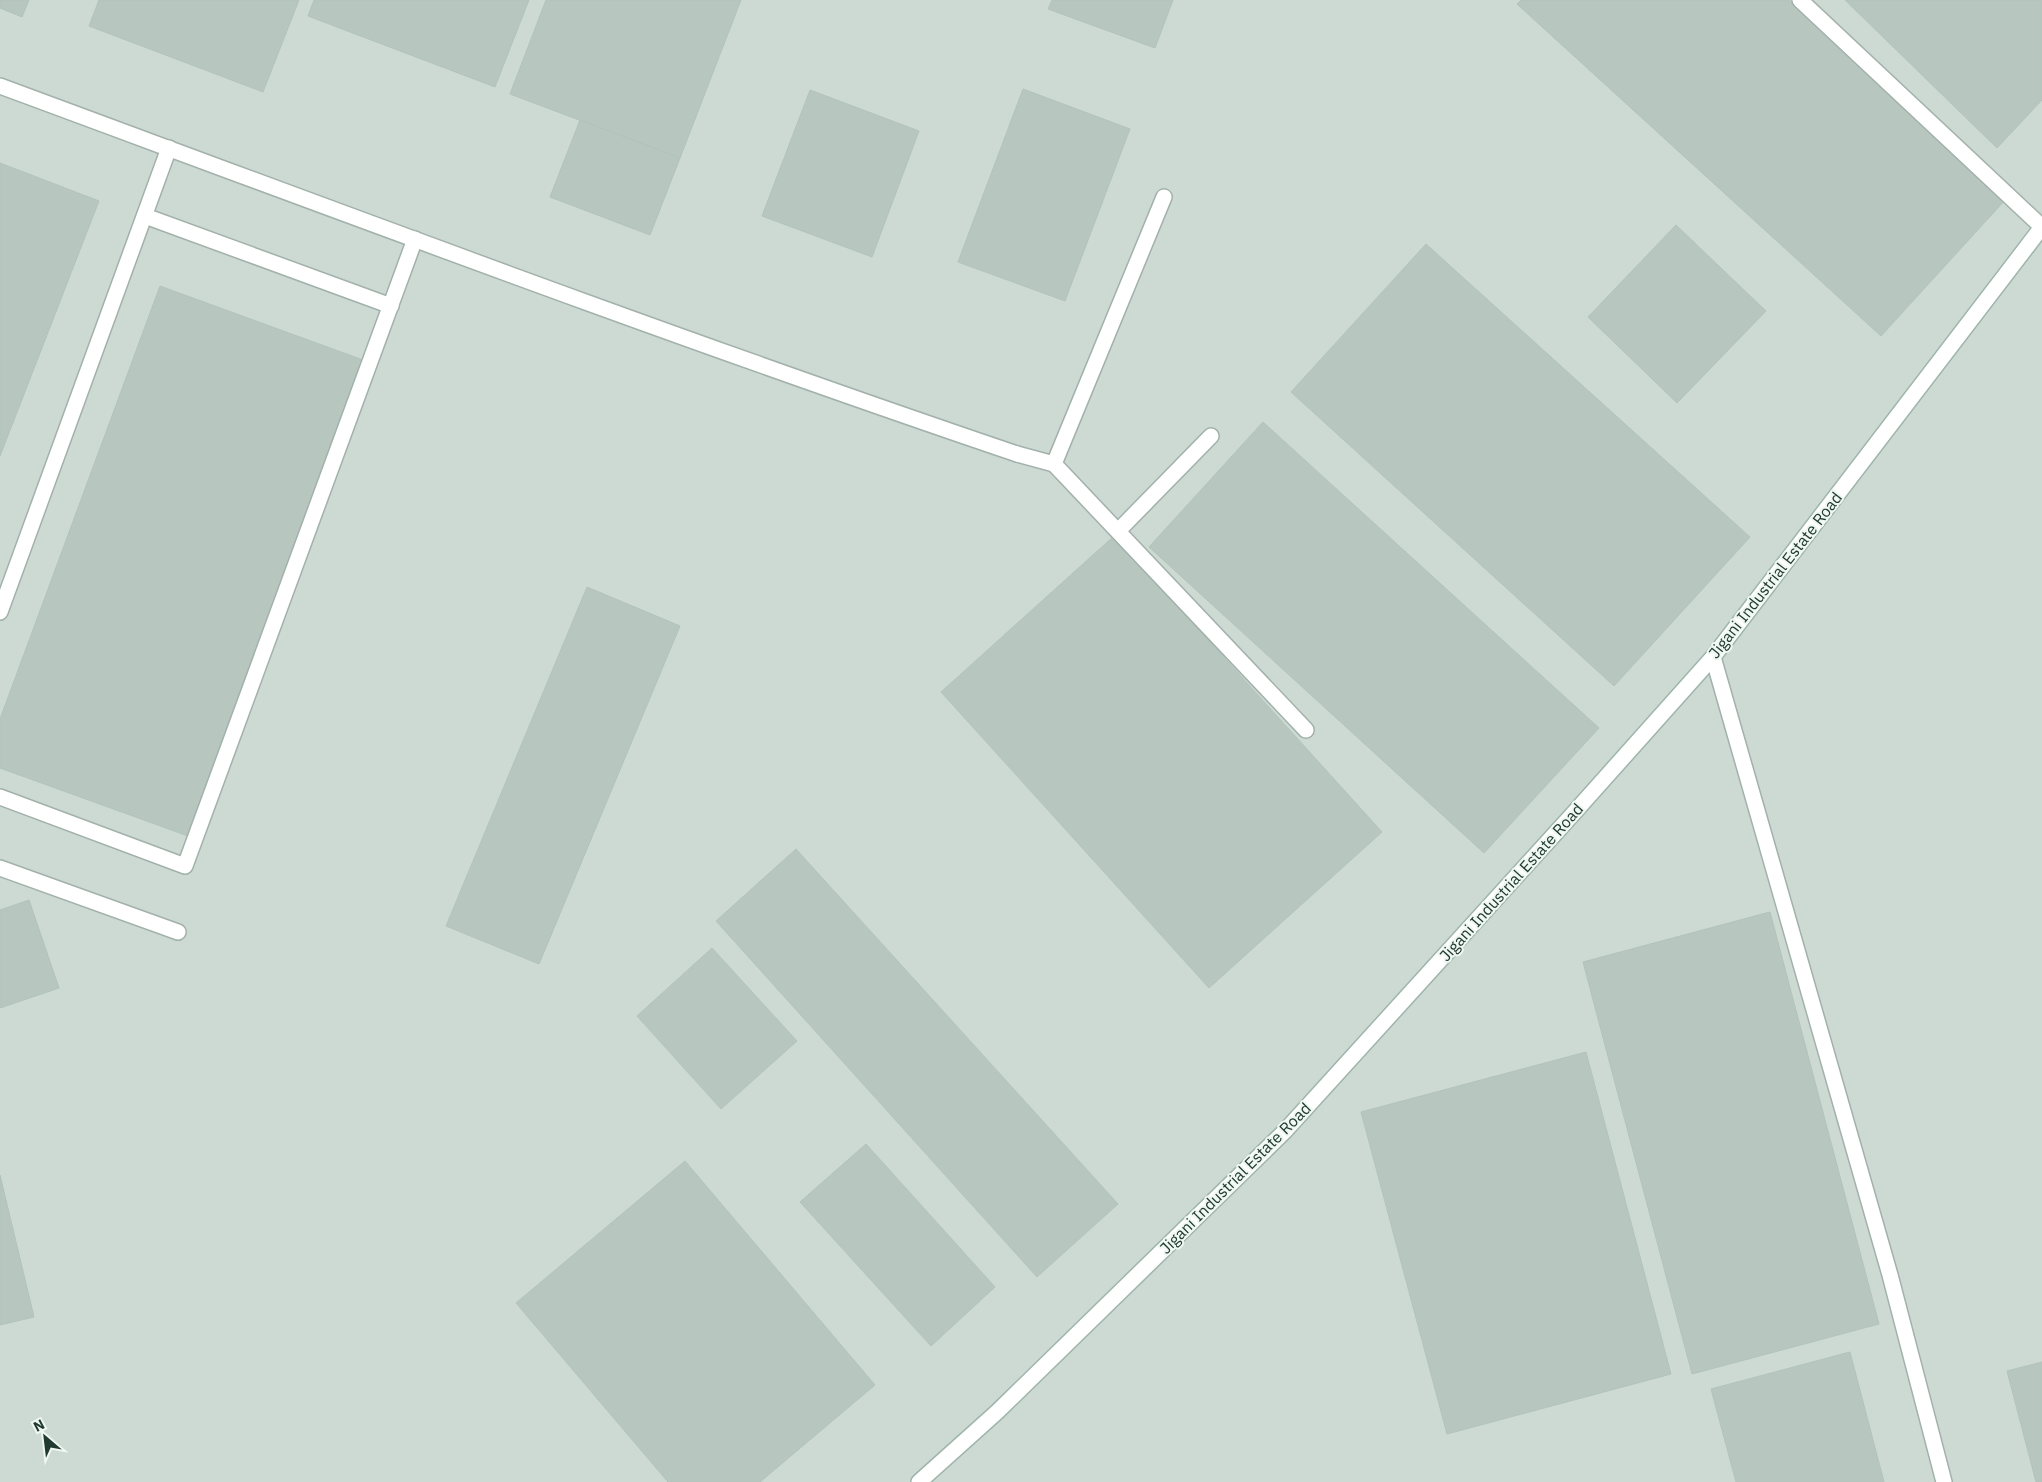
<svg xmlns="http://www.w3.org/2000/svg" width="2042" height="1482" font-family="'IBM Plex Sans',sans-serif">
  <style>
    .built { fill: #cddad3 }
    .building { fill: #b7c7c0; stroke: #b1c3bb }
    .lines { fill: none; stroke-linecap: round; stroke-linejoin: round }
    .lane-casing { stroke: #a2b1ab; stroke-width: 18 }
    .street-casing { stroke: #a2b1ab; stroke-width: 18 }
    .secondary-casing { stroke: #9eb5ac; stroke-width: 18 }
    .lane { stroke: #fff; stroke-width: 15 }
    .street { stroke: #fff; stroke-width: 15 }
    .secondary { stroke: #fff; stroke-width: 15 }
    .labels { text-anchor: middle; stroke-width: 4; stroke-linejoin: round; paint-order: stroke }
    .street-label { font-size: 16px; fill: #203931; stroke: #eff7f2 }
  </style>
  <rect width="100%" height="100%" fill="#dfeae4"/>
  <rect class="built" x="0" y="0" width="2042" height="1482"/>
  <g class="building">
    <polygon points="0,0 29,0 22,17 0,8"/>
    <polygon points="99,0 299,0 263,92 89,26"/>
    <polygon points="314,0 529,0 495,87 308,16"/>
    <polygon points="546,0 741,0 680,158 510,94"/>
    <polygon points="1052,0 1173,0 1155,48 1048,9"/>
    <polygon points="1521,0 1789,0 2006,199 1881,336 1517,4"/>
    <polygon points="1845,0 2042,0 2042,100 1997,148"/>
    <polygon points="1023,89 1130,129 1065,301 958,262"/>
    <polygon points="810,90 919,131 872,257 762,216"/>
    <polygon points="580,120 680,158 650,235 550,197"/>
    <polygon points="0,163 99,201 0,456"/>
    <polygon points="1676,225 1766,311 1677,403 1588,317"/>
    <polygon points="1426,244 1750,537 1614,686 1291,392"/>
    <polygon points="160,286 363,360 188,836 0,768 0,719"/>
    <polygon points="1263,422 1599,728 1484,853 1149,547"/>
    <polygon points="1114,536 1382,832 1209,988 941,692"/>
    <polygon points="587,587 680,626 539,964 446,926"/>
    <polygon points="796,849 1118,1204 1037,1277 716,921"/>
    <polygon points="29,900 59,988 0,1008 0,910"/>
    <polygon points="1770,912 1879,1324 1692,1374 1583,962"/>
    <polygon points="712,948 797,1041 721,1109 637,1016"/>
    <polygon points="1586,1052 1671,1374 1447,1434 1361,1112"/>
    <polygon points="866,1144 995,1287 931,1346 800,1202"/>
    <polygon points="685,1161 875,1385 760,1482 668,1482 516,1303"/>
    <polygon points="0,1175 34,1317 0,1325"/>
    <polygon points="1850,1352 1884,1482 1736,1482 1711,1389"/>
    <polygon points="2042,1362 2042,1482 2036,1482 2007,1371"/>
  </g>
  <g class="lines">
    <defs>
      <g id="lane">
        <polyline points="1800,0 2042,227"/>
        <polyline points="145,216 391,306"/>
        <polyline points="1017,454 1054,464 1164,197"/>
        <polyline points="1054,464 1306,730"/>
        <polyline points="1118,531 1211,436"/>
        <polyline points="0,612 169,148"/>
        <polyline points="0,797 185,866 415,239"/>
      </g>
      <g id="street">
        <path d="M 0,86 C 338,211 675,338 1017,454"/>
        <polyline points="1713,657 1890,1275 1944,1482"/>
        <polyline points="0,868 178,932"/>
      </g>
      <polyline id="secondary" points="919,1482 997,1412 1285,1131 1572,815 1713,657 2042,227"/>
    </defs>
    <use href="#lane" class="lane-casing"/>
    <use href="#street" class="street-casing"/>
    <use href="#secondary" class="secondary-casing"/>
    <use href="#lane" class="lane"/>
    <use href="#street" class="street"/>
    <use href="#secondary" class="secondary"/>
  </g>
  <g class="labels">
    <g class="street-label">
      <text transform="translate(1775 575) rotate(-52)" y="6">Jigani Industrial Estate Road</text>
      <text transform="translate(1511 882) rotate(-48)" y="6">Jigani Industrial Estate Road</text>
      <text transform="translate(1235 1178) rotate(-45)" y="6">Jigani Industrial Estate Road</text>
    </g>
  </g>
  <g transform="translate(45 1437) rotate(332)" stroke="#eff7f2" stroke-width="4" paint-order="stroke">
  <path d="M0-4L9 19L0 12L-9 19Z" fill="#203931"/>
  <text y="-8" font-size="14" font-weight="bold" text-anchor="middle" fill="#203931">N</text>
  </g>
</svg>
